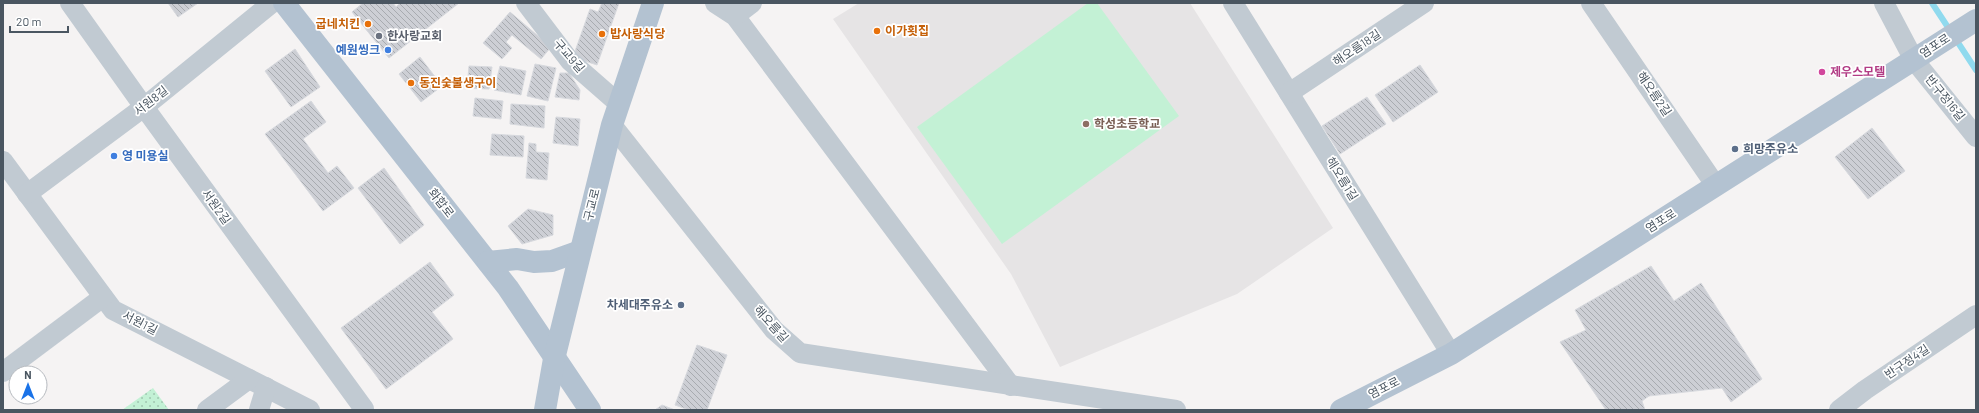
<svg xmlns="http://www.w3.org/2000/svg" width="1979" height="413" font-family="Barlow,'Noto Sans KR',sans-serif">
  <style>
    .education { fill: #e6e4e5 }
    .grass { fill: #c3f1d5 }
    .park { fill: url(#park-dots) }
    .lines { fill: none; stroke-linecap: round; stroke-linejoin: round }
    .stream { stroke: #90daee; stroke-width: 6 }
    .building { fill: url(#building-back-hatch); stroke: #d7d9de }
    .minor { stroke: #c1cad2; stroke-width: 20 }
    .major { stroke: #b3c2d1; stroke-width: 22 }
    .food-dot { fill: #e8710a; stroke: #fff; stroke-width: 1.5 }
    .worship-dot { fill: #6b7280; stroke: #fff; stroke-width: 1.5 }
    .shop-dot { fill: #3f7fe0; stroke: #fff; stroke-width: 1.5 }
    .hotel-dot { fill: #d1479c; stroke: #fff; stroke-width: 1.5 }
    .education-dot { fill: #8d6e63; stroke: #fff; stroke-width: 1.5 }
    .service-dot { fill: #5c6f8a; stroke: #fff; stroke-width: 1.5 }
    .labels { text-anchor: middle; stroke-width: 3.5; stroke-linejoin: round; paint-order: stroke }
    .food-label { font-size: 12px; font-weight: bold; fill: #c56008; stroke: #fff; text-anchor: start }
    .worship-label { font-size: 12px; font-weight: bold; fill: #5b616d; stroke: #fff; text-anchor: start }
    .street-label { font-size: 12px; fill: #4a5661; stroke: #fff }
    .shop-label { font-size: 12px; font-weight: bold; fill: #366cbe; stroke: #fff; text-anchor: end }
    .hotel-label { font-size: 12px; font-weight: bold; fill: #b23c85; stroke: #fff; text-anchor: start }
    .education-label { font-size: 12px; font-weight: bold; fill: #785e54; stroke: #fff; text-anchor: start }
    .service-label { font-size: 12px; font-weight: bold; fill: #4e5e75; stroke: #fff; text-anchor: start }
  </style>
  <defs>
    <pattern id="park-dots" width="8" height="8" patternUnits="userSpaceOnUse"><rect width="8" height="8" fill="#c3f1d5"/><path d="M2 2h.1M6 6h.1" fill="none" stroke="#a0c6b0" stroke-width="1.8" stroke-linecap="round"/></pattern>
    <pattern id="building-back-hatch" width="6" height="6" patternUnits="userSpaceOnUse"><rect width="6" height="6" fill="#cdcfd5"/><path d="M-1 5l2 2M0 0l6 6M5-1l2 2" fill="none" stroke="#a8abb0"/></pattern>
  </defs>
  <rect width="100%" height="100%" fill="#f5f3f3"/>
  <polygon class="education" points="859,3 1190,3 1333,228 1237,294 1060,367 1011,274 833,19"/>
  <polygon class="grass" points="1088,3 1097,3 1179,116 1002,244 917,127"/>
  <polygon class="park" points="153,388 169,410 122,410"/>
  <g class="lines">
    <polyline class="stream" points="1932,3 1976,70"/>
  </g>
  <g class="building">
    <polygon points="168,3 198,3 178,17"/>
    <polygon points="363,3 393,3 396,7 400,3 459,3 389,58 352,12"/>
    <polygon points="602,3 619,3 597,65 573,57 590,9 598,12"/>
    <polygon points="510,12 551,47 541,59 512,35 506,42 512,48 502,59 483,43"/>
    <polygon points="295,49 320,87 291,107 265,71"/>
    <polygon points="420,57 442,86 421,102 399,74"/>
    <polygon points="535,64 556,68 548,101 527,96"/>
    <polygon points="1420,65 1438,92 1393,122 1375,95"/>
    <polygon points="469,66 492,67 489,89 467,88"/>
    <polygon points="500,66 526,71 521,95 494,90"/>
    <polygon points="560,73 569,73 580,90 579,100 555,97"/>
    <polygon points="1367,97 1386,124 1340,154 1322,126"/>
    <polygon points="475,98 503,101 501,119 473,116"/>
    <polygon points="311,101 326,122 303,139 328,173 337,166 354,188 323,211 265,134"/>
    <polygon points="511,104 545,106 544,128 510,124"/>
    <polygon points="556,117 580,119 578,146 553,143"/>
    <polygon points="1872,128 1905,171 1868,199 1835,157"/>
    <polygon points="492,134 524,136 523,157 490,155"/>
    <polygon points="529,143 536,144 536,152 549,153 547,180 526,178"/>
    <polygon points="384,168 424,225 400,244 358,188"/>
    <polygon points="528,209 553,215 553,235 522,244 508,226"/>
    <polygon points="430,262 454,295 432,312 453,339 386,389 341,328"/>
    <polygon points="1651,266 1674,301 1701,283 1762,379 1731,402 1722,388 1649,396 1642,401 1645,410 1606,410 1560,342 1586,330 1575,310"/>
    <polygon points="697,345 727,355 707,410 689,410 675,405"/>
    <polygon points="662,405 675,410 655,410"/>
  </g>
  <g class="lines">
    <g class="minor">
      <polyline points="70,3 144,107 364,409"/>
      <polyline points="526,3 570,61 618,103"/>
      <polyline points="715,3 735,16 1011,386"/>
      <polyline points="1233,3 1451,354"/>
      <polyline points="1591,3 1716,186"/>
      <polyline points="1884,3 1914,60 1976,137"/>
      <polyline points="735,16 752,3"/>
      <polyline points="1289,93 1424,3"/>
      <polyline points="612,125 774,330 800,353 1176,410"/>
      <polyline points="3,161 113,310 310,410"/>
      <polyline points="27,194 144,107 272,3"/>
      <polyline points="3,372 103,297"/>
      <polyline points="207,410 249,379"/>
      <polyline points="259,410 266,387"/>
      <polyline points="1839,410 1865,390 1976,315"/>
    </g>
    <g class="major">
      <polyline points="284,3 508,288 590,410"/>
      <polyline points="488,262 517,259 534,262 552,261 580,251"/>
      <polyline points="545,410 554,359 612,125 653,3"/>
      <polyline points="1341,410 1451,354 1976,20"/>
    </g>
  </g>
  <g class="food-dot">
    <circle cx="368" cy="24" r="4"/>
    <circle cx="877" cy="31" r="4"/>
    <circle cx="602" cy="34" r="4"/>
    <circle cx="411" cy="83" r="4"/>
  </g>
  <circle class="worship-dot" cx="379" cy="36" r="4"/>
  <g class="shop-dot">
    <circle cx="388" cy="50" r="4"/>
    <circle cx="114" cy="156" r="4"/>
  </g>
  <circle class="hotel-dot" cx="1822" cy="72" r="4"/>
  <circle class="education-dot" cx="1086" cy="124" r="4"/>
  <g class="service-dot">
    <circle cx="1735" cy="149" r="4"/>
    <circle cx="681" cy="305" r="4"/>
  </g>
  <g class="labels">
    <g class="food-label">
      <text x="360" y="28" text-anchor="end">굽네치킨</text>
      <text x="885" y="35">이가횟집</text>
      <text x="610" y="38">밥사랑식당</text>
      <text x="419" y="87">동진숯불생구이</text>
    </g>
    <g class="worship-label">
      <text x="387" y="40">한사랑교회</text>
    </g>
    <g class="street-label">
      <text transform="translate(1935 46) rotate(-33)" y="4">염포로</text>
      <text transform="translate(1357 48) rotate(-34)" y="4">해오름18길</text>
      <text transform="translate(569 56) rotate(49)" y="4">구교9길</text>
      <text transform="translate(1654 94) rotate(56)" y="4">해오름2길</text>
      <text transform="translate(1945 98) rotate(51)" y="4">반구정16길</text>
      <text transform="translate(151 101) rotate(-38)" y="4">서원8길</text>
      <text transform="translate(1342 179) rotate(58)" y="4">해오름1길</text>
      <text transform="translate(441 203) rotate(52)" y="4">화합로</text>
      <text transform="translate(592 205) rotate(-76)" y="4">구교로</text>
      <text transform="translate(216 207) rotate(54)" y="4">서원2길</text>
      <text transform="translate(1661 221) rotate(-32)" y="4">염포로</text>
      <text transform="translate(140 323) rotate(27)" y="4">서원1길</text>
      <text transform="translate(771 324) rotate(48)" y="4">해오름길</text>
      <text transform="translate(1907 362) rotate(-34)" y="4">반구정4길</text>
      <text transform="translate(1384 388) rotate(-27)" y="4">염포로</text>
    </g>
    <g class="shop-label">
      <text x="380" y="54">예원씽크</text>
      <text x="122" y="160" text-anchor="start">영 미용실</text>
    </g>
    <g class="hotel-label">
      <text x="1830" y="76">제우스모텔</text>
    </g>
    <g class="education-label">
      <text x="1094" y="128">학성초등학교</text>
    </g>
    <g class="service-label">
      <text x="1743" y="153">희망주유소</text>
      <text x="673" y="309" text-anchor="end">차세대주유소</text>
    </g>
  </g>
  <rect width="1979" height="413" fill="none" stroke="#4a5661" stroke-width="8"/>
  <g transform="translate(28 385)"><circle r="19" fill="#ffffff" stroke="#b7bbc0"/>
  <path d="M0-3L7 15L0 10L-7 15Z" fill="#1a73e8"/>
  <text y="-6" font-size="11" font-weight="bold" text-anchor="middle" fill="#4a5661">N</text>
  </g>
  <path d="M10 26v6h58v-6" fill="none" stroke="#4a5661" stroke-width="2"/>
  <text x="16" y="26" font-size="12" fill="#4a5661" stroke="#ffffff" stroke-width="3" paint-order="stroke">20 m</text>
</svg>
